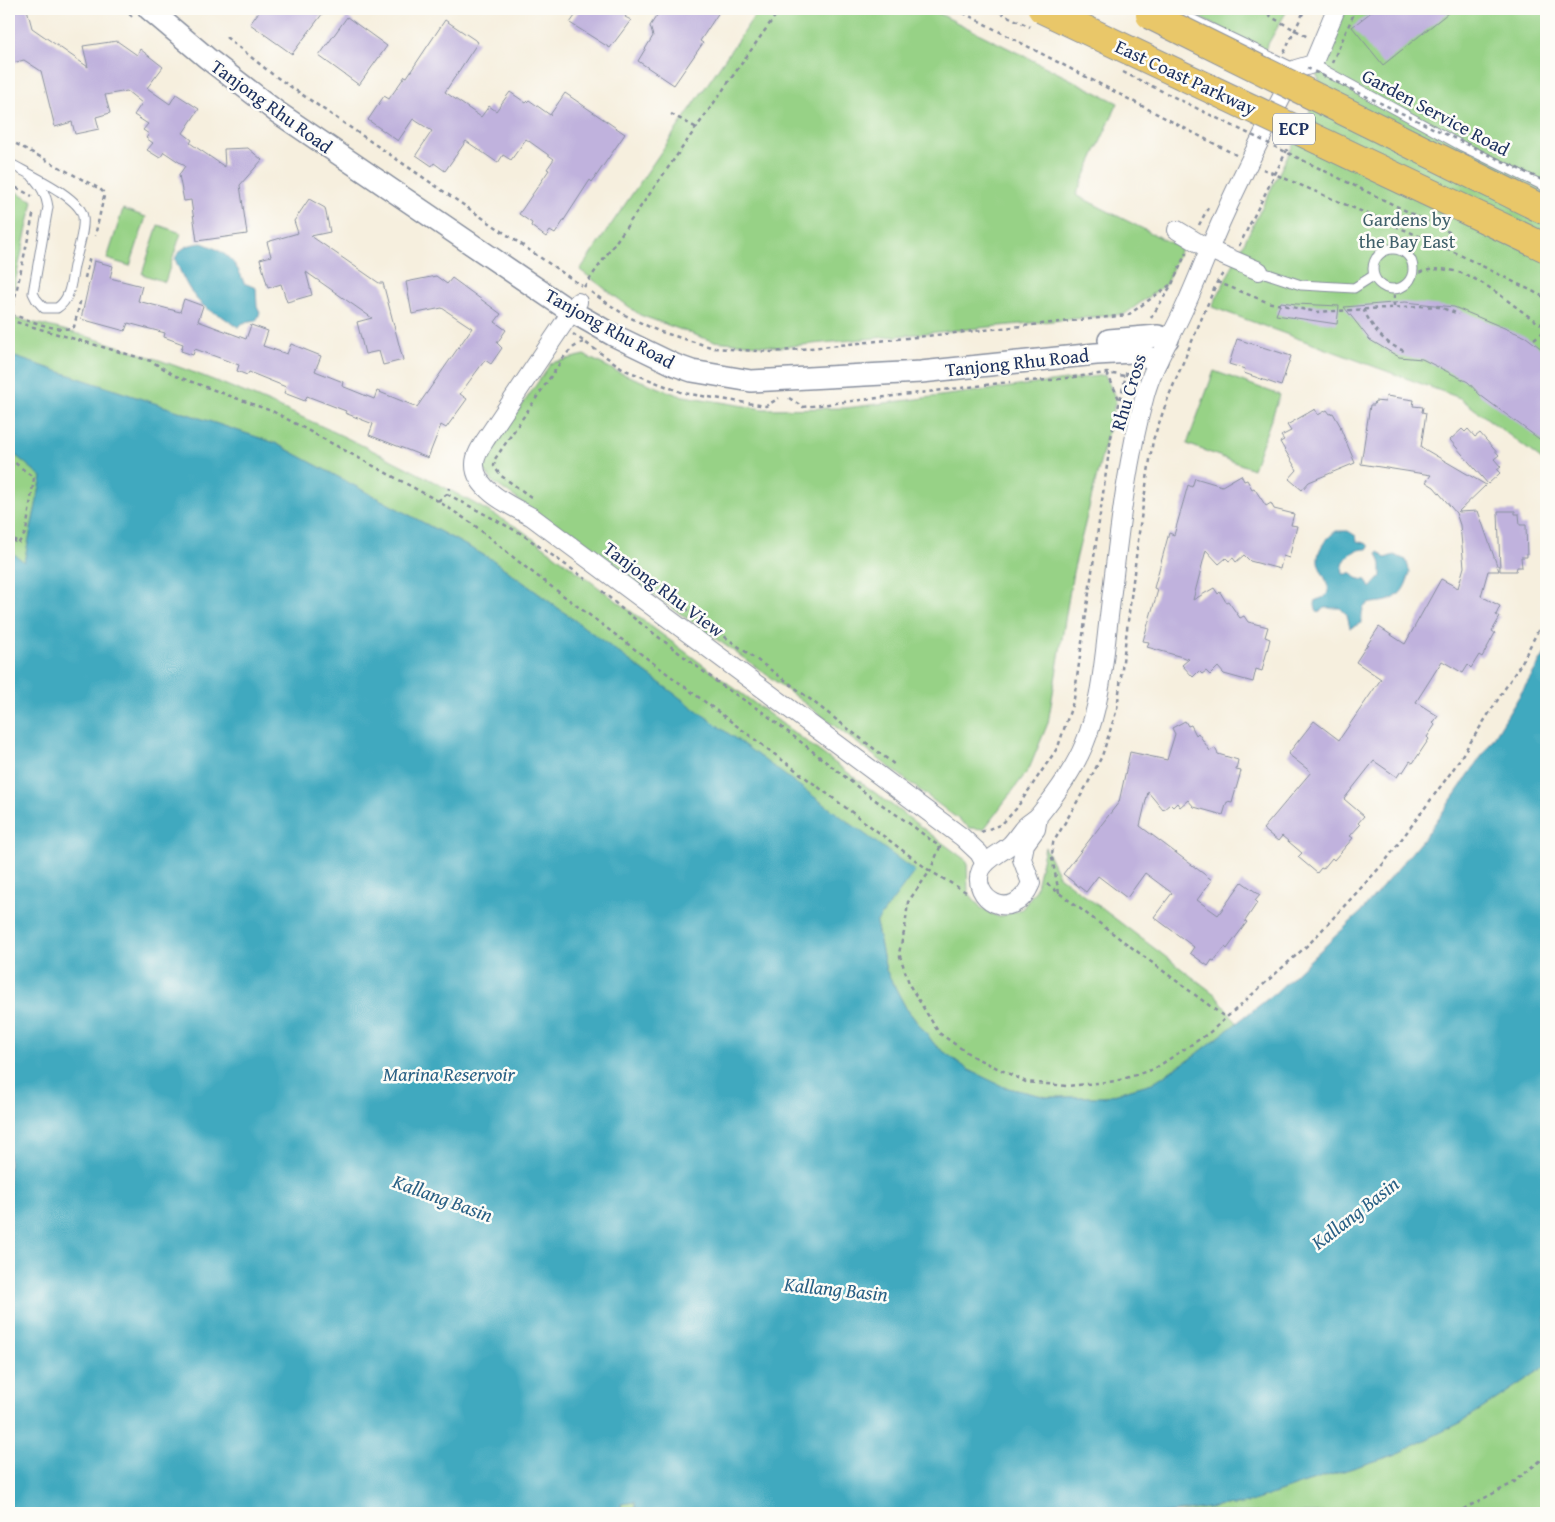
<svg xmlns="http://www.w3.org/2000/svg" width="1555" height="1522" font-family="'Gentium Book Plus',serif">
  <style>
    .green { fill: #97d286; stroke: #598072 }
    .water { fill: #3fa9bf; stroke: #2d6c8e }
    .building { fill: #c0b2dd }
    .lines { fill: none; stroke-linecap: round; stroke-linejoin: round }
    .service-casing { stroke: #888f9e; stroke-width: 11 }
    .minor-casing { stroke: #888f9e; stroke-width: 20 }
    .tertiary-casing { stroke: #888f9e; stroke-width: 24 }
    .path { stroke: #888f9e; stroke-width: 2.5; stroke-dasharray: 4 4; stroke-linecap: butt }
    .service { stroke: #fff; stroke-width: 9 }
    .minor { stroke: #fff; stroke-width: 18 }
    .tertiary { stroke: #fff; stroke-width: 21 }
    .motorway-bridge-casing { stroke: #888f9e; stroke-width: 30; stroke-linecap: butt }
    .path-bridge { stroke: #888f9e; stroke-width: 2.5; stroke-dasharray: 4 4; stroke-linecap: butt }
    .motorway-bridge { stroke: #e9c769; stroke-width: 28 }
    .labels { text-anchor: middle; stroke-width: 5; stroke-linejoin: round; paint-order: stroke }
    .shield { fill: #fdfcf7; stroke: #5f6c8c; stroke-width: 1 }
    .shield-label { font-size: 18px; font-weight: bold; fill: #1b2f5e }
    .street-label { font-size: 19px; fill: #1b2f5e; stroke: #fdfcf7 }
    .park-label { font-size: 19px; fill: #40606a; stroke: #fdfcf7 }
    .water-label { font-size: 20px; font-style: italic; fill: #296085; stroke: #fdfcf7 }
  </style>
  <rect width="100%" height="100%" fill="#fdfcf7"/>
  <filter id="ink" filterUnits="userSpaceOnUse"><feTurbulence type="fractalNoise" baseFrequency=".02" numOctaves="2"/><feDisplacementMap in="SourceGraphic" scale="10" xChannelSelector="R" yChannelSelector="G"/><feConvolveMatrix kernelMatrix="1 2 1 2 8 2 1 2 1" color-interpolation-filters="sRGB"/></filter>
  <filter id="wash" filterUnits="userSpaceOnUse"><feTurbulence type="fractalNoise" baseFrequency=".0096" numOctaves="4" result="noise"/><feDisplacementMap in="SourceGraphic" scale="20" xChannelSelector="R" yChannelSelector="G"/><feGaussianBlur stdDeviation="1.12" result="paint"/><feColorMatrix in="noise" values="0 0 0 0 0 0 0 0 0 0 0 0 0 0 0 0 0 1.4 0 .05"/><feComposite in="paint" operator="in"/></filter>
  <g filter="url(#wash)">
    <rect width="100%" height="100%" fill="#f6efde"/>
    <g class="green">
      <polygon points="759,9 930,9 1118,103 1076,195 1181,248 1166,284 1125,314 781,347 712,341 640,315 580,270"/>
      <polygon points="1183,9 1288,9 1264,51"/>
      <polygon points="1346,9 1546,9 1546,463 1460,398 1212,307 1322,87 1315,71"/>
      <polygon points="9,188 33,201 9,310"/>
      <polygon points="123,209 146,217 130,266 107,259"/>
      <polygon points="158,225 181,233 165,282 142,274"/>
      <path d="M 9,317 C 31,322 53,327 75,333 C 231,378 380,449 520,529 L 967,861 L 968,892 L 982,909 L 999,917 L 1022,909 L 1035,891 L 1045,847 L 1059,876 L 1216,995 L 1237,1023 L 1193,1057 L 1152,1083 L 1103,1097 L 1047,1097 L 1004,1087 L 969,1070 L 936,1046 L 906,1008 L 886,970 L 876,923 L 914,871 L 493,560 L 275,443 L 9,355 Z"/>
      <polygon points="584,355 618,372 678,395 763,409 846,408 1105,375 1116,399 1073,572 1048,723 1029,769 984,829 970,828 759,669 493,482 481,465 551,363"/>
      <polygon points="1214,371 1280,395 1253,469 1187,444"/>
      <polygon points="9,450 42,477 24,562 9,550"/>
      <polygon points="1546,1366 1546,1513 1168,1513 1248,1503 1302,1484 1394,1455 1462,1422"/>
      <polygon points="635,1502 637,1513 622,1513 621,1504"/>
    </g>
    <g class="water">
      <path d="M 202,243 C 224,251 236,260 244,283 L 256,288 L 257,307 L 260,313 L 256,321 L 243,323 L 239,327 C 233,325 229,321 223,317 C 219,315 214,313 209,310 C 191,298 183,278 175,259 C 180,247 190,244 202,243 Z"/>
      <polygon points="9,355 275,443 493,560 915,871 876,923 886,970 906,1008 936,1046 969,1070 1004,1087 1047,1097 1103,1097 1152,1083 1193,1057 1275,993 1361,912 1428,833 1490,744 1546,652 1546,1366 1462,1422 1394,1455 1302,1484 1248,1503 1168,1513 637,1513 635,1502 621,1504 622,1513 9,1513 9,550 24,562 42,477 9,450"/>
      <path d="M 1336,531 L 1348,531 L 1356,536 L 1357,541 L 1367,544 L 1369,547 L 1367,549 C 1353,549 1340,559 1343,574 L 1347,574 L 1351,572 C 1355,578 1358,579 1366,580 L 1370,588 L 1381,576 L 1381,564 L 1377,553 L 1379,552 L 1385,558 L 1394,555 L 1406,560 L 1410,572 C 1407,583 1403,595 1390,600 C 1374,606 1360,596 1362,623 L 1350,628 L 1347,615 L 1340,608 L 1324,608 L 1319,613 C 1315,609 1314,605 1316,600 C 1342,594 1319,574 1318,561 C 1317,548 1327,538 1336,531 Z"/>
    </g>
    <g id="blocks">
      <g class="building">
        <polygon points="9,9 27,9 32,28 88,67 83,46 117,41 137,55 140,49 163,67 147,88 170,104 176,94 199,109 183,133 192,140 190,143 225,167 224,149 248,148 262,160 240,185 247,234 197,241 191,200 184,201 179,175 185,166 164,152 160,158 147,150 153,143 146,138 149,134 143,130 148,124 134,115 142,103 127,91 105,95 110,113 96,117 99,129 75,134 72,122 55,127 41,71 24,60 9,64"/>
        <polygon points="261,9 326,9 292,54 250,24"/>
        <polygon points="580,9 631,9 625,17 631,20 610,48 570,23"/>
        <polygon points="661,9 721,9 700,41 703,43 674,85 638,61 653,36 650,26"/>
        <polygon points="1375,9 1453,9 1383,65 1352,27"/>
        <polygon points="347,17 387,46 359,85 319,56"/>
        <polygon points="445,20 478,42 445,92 481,117 489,106 496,111 510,92 526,103 529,100 550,115 565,93 625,134 592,182 590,180 555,234 550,231 546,237 531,226 532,223 519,214 549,170 547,169 554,159 526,139 511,160 503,155 498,163 466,141 445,171 434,163 432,166 416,155 432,131 413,119 398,141 368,120 384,96 389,99 405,76 407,77"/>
        <polygon points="309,199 325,208 330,232 311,236 379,283 383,283 403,360 383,365 379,351 365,354 357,322 372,318 306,272 312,295 287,302 281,284 268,288 260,259 271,256 267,242 298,233 294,221"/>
        <polygon points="94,261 113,266 110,278 142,286 138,301 180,312 184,299 203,306 198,321 246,339 251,325 268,331 263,346 287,354 291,344 321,356 315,371 343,382 342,386 374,399 377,391 417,407 472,328 442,308 412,314 406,282 436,276 447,284 452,278 501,314 495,322 506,330 497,343 502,348 491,364 485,360 460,394 467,399 446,428 441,425 428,458 369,435 373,424 345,413 346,411 307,396 305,401 284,393 286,387 249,372 247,375 237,371 239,365 195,349 193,355 181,351 183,344 164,337 165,333 128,323 125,331 81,319"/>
        <polygon points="1281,302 1296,304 1339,306 1337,324 1276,315"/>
        <polygon points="1405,302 1454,307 1526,337 1546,352 1546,444 1480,395 1468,382 1422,359 1399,357 1370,340 1344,307"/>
        <polygon points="1237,339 1291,356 1281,386 1244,373 1245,369 1229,364"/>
        <polygon points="1386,396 1414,400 1413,406 1423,407 1422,412 1426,413 1421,447 1486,485 1458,512 1478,511 1499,571 1488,571 1481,596 1500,606 1496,615 1500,617 1492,631 1495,633 1482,657 1479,655 1471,668 1468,665 1463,673 1442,661 1416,702 1438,716 1433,723 1435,725 1427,737 1429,739 1413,763 1410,761 1403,772 1401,771 1397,777 1374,761 1344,799 1364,816 1358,823 1360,825 1350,836 1353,838 1334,860 1332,858 1323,869 1321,868 1317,873 1298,857 1302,853 1282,836 1278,841 1263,829 1311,772 1288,754 1314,721 1339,740 1381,679 1356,662 1379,627 1405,644 1441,579 1458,588 1464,567 1460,525 1456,513 1434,487 1426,482 1431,475 1361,464 1370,405 1374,405 1375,401 1385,402"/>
        <polygon points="1315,409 1318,415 1327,410 1330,414 1333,413 1341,427 1340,427 1355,463 1309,482 1302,490 1289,479 1297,470 1280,442 1284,440 1281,436 1291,431 1287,425"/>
        <polygon points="1462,429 1465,432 1468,429 1475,437 1480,433 1499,455 1494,459 1501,467 1497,470 1500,473 1488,484 1450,440"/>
        <polygon points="1241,475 1244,481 1247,480 1252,489 1254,488 1266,506 1271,503 1274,509 1294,514 1291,525 1297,526 1289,558 1283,556 1280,569 1250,561 1244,555 1236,562 1233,558 1229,561 1226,558 1219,564 1206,550 1193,600 1214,588 1218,594 1220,592 1226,602 1228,601 1240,618 1244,616 1248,622 1268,627 1265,637 1270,639 1262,671 1256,669 1253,682 1224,674 1218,667 1210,675 1206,671 1202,674 1199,671 1193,677 1182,665 1189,659 1147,647 1149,642 1143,641 1158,590 1154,588 1169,533 1174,535 1188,485 1192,487 1195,478 1222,486"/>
        <polygon points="1498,511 1515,511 1515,514 1519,514 1520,525 1526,525 1527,557 1521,557 1522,567 1517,567 1516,571 1500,571"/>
        <polygon points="1185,721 1188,726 1191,725 1196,735 1198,733 1210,751 1215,748 1218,754 1238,760 1236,770 1241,771 1232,803 1227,802 1223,815 1194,807 1188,800 1180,807 1177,803 1173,807 1170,804 1163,810 1148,792 1140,826 1212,880 1197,900 1218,915 1242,882 1260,895 1255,901 1257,903 1245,921 1247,922 1227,949 1225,947 1214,961 1212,960 1208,966 1190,953 1194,947 1154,917 1172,893 1145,873 1127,898 1098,876 1086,892 1063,874 1119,802 1130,752 1167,760 1175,734 1172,728"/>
      </g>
    </g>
  </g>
  <g filter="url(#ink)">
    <use href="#blocks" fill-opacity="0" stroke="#888f9e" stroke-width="1"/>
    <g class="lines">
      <defs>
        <g id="service">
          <polyline points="1171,9 1296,69"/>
          <polyline points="1313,64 1462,146 1546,187"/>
          <path d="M 9,163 C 26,173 81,197 83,217 C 85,230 77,253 74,266 C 71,281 71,299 57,308 L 44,308 L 36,299 L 33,293 L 48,207 C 46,194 41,186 32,176"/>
          <circle cx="1393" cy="269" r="20"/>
          <polyline points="1259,271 1301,285 1354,288 1373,276"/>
        </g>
        <g id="minor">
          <polyline points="1177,230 1210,250 1259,271"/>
          <path d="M 578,302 L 488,436 C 483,444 475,454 475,464 C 474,490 513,507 532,517 L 962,837 L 979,853 L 985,864"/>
          <path d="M 1038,817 L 1036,829 L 1025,844 L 1022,859 L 1031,883 C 1013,927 969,897 981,870 C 986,859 1001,853 1010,845 C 1015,840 1018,835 1022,830 C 1028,822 1035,821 1040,814 C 1057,793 1074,769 1084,745 C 1101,705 1104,658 1109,616 C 1118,543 1125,467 1145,395 C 1153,365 1170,340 1183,311 C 1198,279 1210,245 1225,213 C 1247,164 1272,117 1296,69 L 1313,64 L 1336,9"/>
        </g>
        <g id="tertiary">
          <polyline points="149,9 207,58 277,112 564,307 613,335 675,365 692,371 751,381 921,372 1096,354 1133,352 1157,360"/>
          <polyline points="1109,340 1158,336 1168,339"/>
        </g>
      </defs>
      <use href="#service" class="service-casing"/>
      <use href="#minor" class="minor-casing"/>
      <use href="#tertiary" class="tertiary-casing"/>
      <g class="path">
        <polyline points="123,9 133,17"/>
        <polyline points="956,9 1236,155"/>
        <polyline points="1262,9 1273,18 1308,37"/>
        <polyline points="226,37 272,74 582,286"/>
        <polyline points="1284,53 1305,9"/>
        <polyline points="1332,63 1356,9"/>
        <polyline points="671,114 697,128"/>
        <polyline points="9,140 100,189 103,192 104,196 95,236"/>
        <polyline points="1263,169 1442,246 1546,298"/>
        <polyline points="9,184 32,196"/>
        <polyline points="1199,225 1209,206"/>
        <polyline points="1239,246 1288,148"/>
        <path d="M 1412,276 C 1463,250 1505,305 1546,327"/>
        <polyline points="85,278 90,256"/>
        <polyline points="1217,282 1267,302 1317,312 1421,306 1439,307 1459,314"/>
        <polyline points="584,287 780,9"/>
        <polyline points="591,292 625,315 658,331 714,348 772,352 1128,315 1170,285"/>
        <polyline points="1394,307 1394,290"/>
        <path d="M 1363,309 C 1374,330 1382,342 1404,351"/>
        <path d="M 11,314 C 26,319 60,334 74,327 L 81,298"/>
        <polyline points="1151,318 1172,284 1186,253"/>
        <polyline points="9,320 151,361 176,376 274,412 438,501 473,524 524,566 930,871 908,902 905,928 899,953 910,986 939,1033 972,1056 1026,1082 1067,1086 1117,1081 1154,1069 1209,1033 1310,943 1384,863 1452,771 1522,662 1546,615"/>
        <polyline points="10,320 34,211"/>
        <polyline points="573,334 625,370 683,393 766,406 779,398"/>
        <polyline points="1534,339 1546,330"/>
        <polyline points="1107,373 1119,399"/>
        <polyline points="1025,381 1052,380 1107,373 1125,376"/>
        <polyline points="789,398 803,407 1010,382"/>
        <polyline points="9,458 34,478 26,532 18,544 9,537"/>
        <polyline points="447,494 520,533 586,579"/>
        <polyline points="531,497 500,475 494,466 495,459 566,354 574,347 583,342"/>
        <polyline points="438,501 447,494 449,488"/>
        <polyline points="9,533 16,541"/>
        <polyline points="653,585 789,683 895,765"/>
        <polyline points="602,591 622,609 721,685 764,713 868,795 910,824 940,847 930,871 966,892"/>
        <polyline points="981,832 1002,824 1016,809 1058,747 1074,699 1111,437 1127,371"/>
        <polyline points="1047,884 1226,1018"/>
        <polyline points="1059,893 1052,858 1053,843 1087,785 1102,756 1117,709 1140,525 1153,440 1168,398 1217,282 1224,272"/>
        <polyline points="1456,1513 1513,1483 1546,1456"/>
      </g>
      <use href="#service" class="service"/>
      <use href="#minor" class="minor"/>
      <use href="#tertiary" class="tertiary"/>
      <defs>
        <g id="motorway-bridge">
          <polyline points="1042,9 1546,248"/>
          <polyline points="1150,15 1546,211"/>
        </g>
      </defs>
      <use href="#motorway-bridge" class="motorway-bridge-casing"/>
      <g class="path-bridge">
        <polyline points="993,9 1030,27"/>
        <polyline points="1307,68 1546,182"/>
        <polyline points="1123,72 1451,233"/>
      </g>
      <use href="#motorway-bridge" class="motorway-bridge"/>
    </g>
  </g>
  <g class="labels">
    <rect class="shield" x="1273" y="113.5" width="42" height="31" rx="4"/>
    <g class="shield-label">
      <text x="1294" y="135">ECP</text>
    </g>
    <g class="street-label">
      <text transform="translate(1186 77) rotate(25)" y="7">East Coast Parkway</text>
      <text transform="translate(272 106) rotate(36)" y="7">Tanjong Rhu Road</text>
      <text transform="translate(1436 112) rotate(28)" y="7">Garden Service Road</text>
      <text transform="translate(610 328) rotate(29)" y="7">Tanjong Rhu Road</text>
      <text transform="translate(1017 362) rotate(-6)" y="7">Tanjong Rhu Road</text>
      <text transform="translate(1128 392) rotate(-73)" y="7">Rhu Cross</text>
      <text transform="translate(664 589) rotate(37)" y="7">Tanjong Rhu View</text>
    </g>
    <g class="park-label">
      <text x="1407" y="226">Gardens by<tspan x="1407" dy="22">the Bay East</tspan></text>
    </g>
    <g class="water-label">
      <text x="449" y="1081">Marina Reservoir</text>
      <text transform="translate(443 1198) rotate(20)" y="7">Kallang Basin</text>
      <text transform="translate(1355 1213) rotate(-38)" y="7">Kallang Basin</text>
      <text transform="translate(836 1289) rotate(6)" y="7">Kallang Basin</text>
    </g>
  </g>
  <rect width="1555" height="1522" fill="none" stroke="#fdfcf7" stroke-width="30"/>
</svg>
